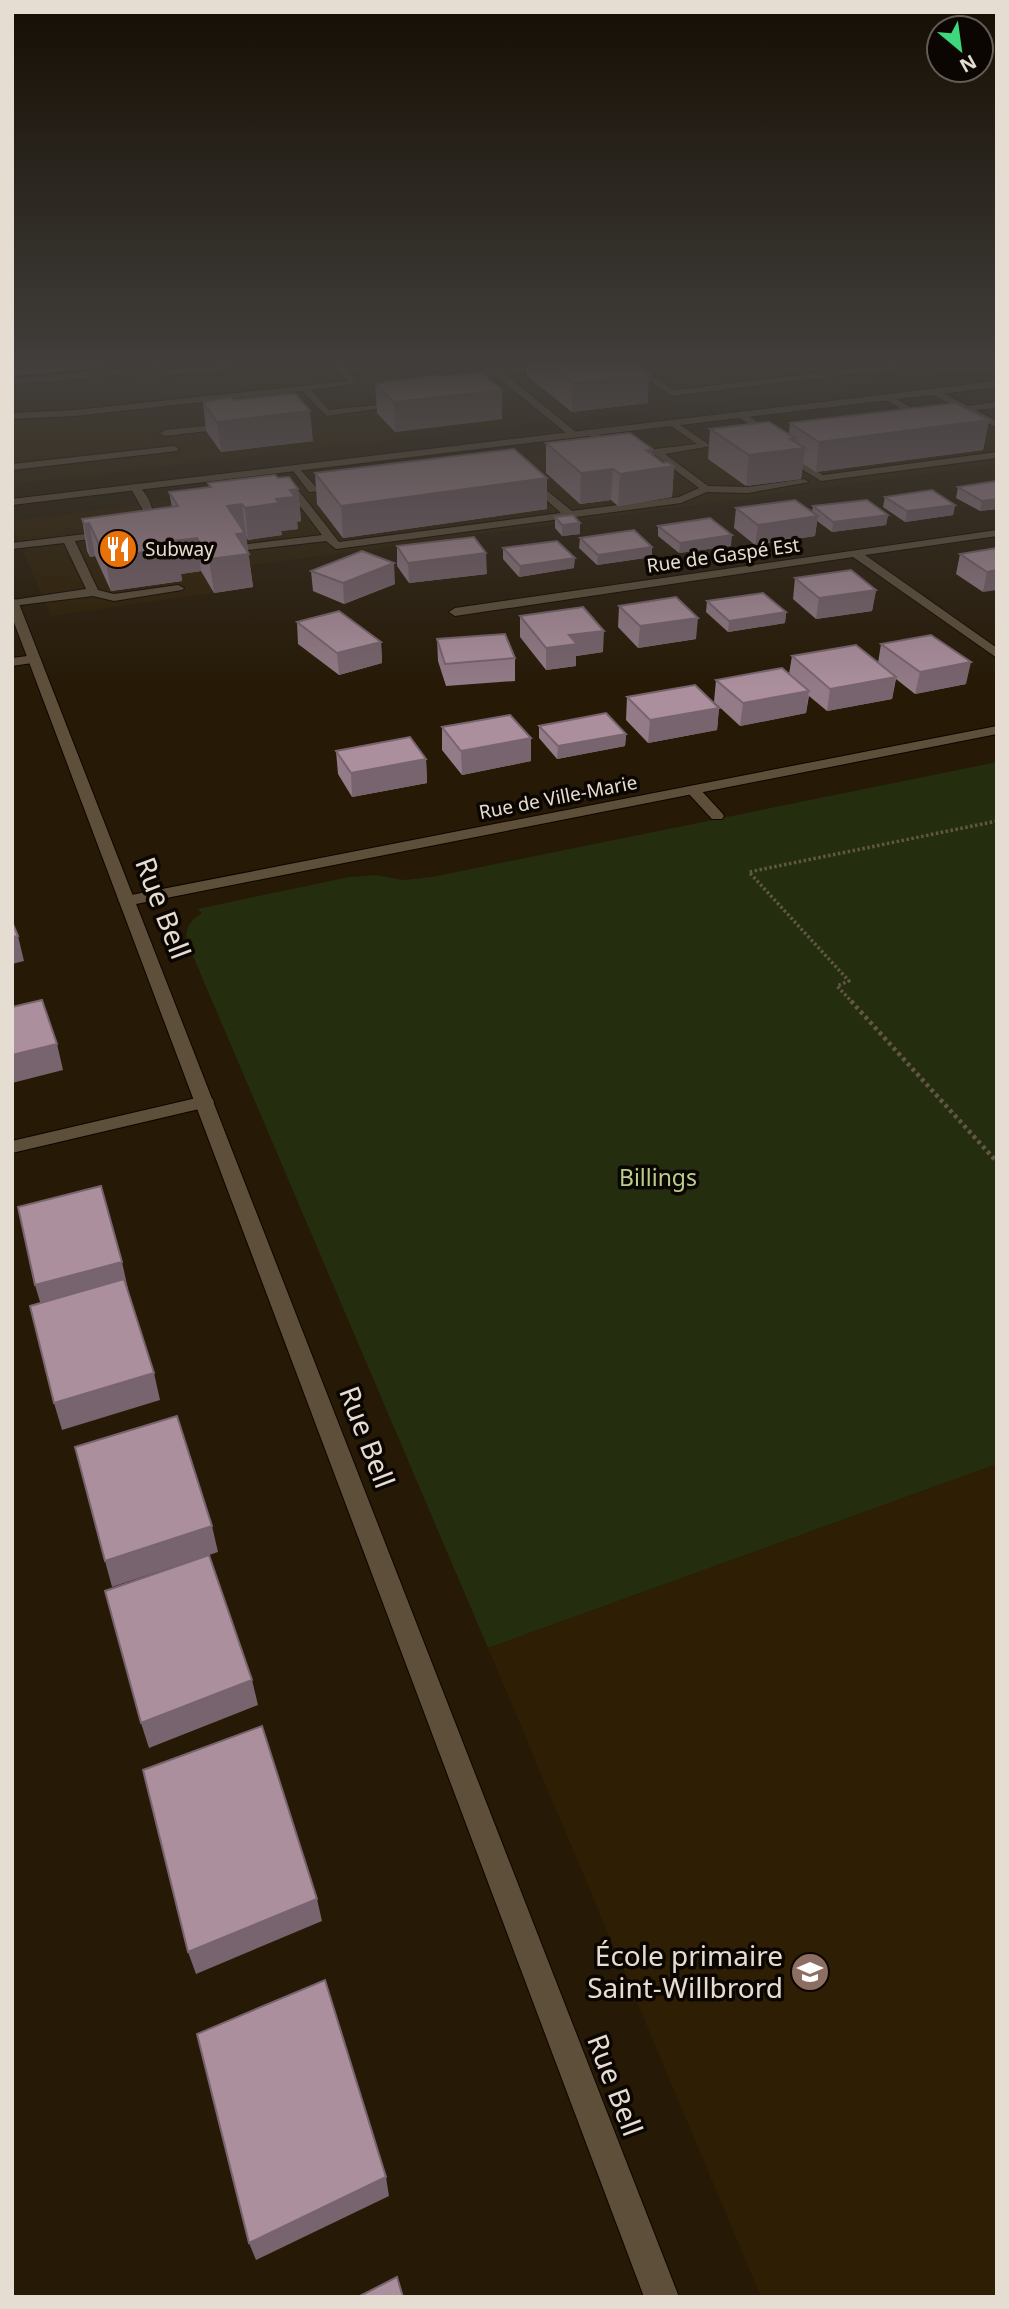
<svg xmlns="http://www.w3.org/2000/svg" width="1009" height="2309" font-family="'Noto Sans',sans-serif">
  <style>
    .built { fill: #2e1e03 }
    .green { fill: #242d0d }
    .lines { fill: none; stroke-linecap: round; stroke-linejoin: round }
    .service-casing { stroke: #0e0500; stroke-width: 2 }
    .minor-casing { stroke: #0e0500; stroke-width: 2 }
    .tertiary-casing { stroke: #0e0500; stroke-width: 2 }
    .path-far1 { stroke: #625646; stroke-width: 3.5; stroke-dasharray: 2.5 2.5; stroke-linecap: butt }
    .path { stroke: #625646; stroke-width: 4.5; stroke-dasharray: 3.5 3.5; stroke-linecap: butt }
    .service { fill: #5e4f3a; fill-rule: evenodd }
    .minor { fill: #5e4f3a; fill-rule: evenodd }
    .tertiary { fill: #5e4f3a; fill-rule: evenodd }
    .wall { fill: #937b87 }
    .shaded-wall { fill: #78646e }
    .building { fill: #ab8f9d; stroke: #78646e; stroke-width: 2 }
    .labels { text-anchor: middle; stroke-width: 7; stroke-linejoin: round; paint-order: stroke }
    .far-poi-label { font-size: 19px; fill: #e5ddd1; stroke: #0b0601; text-anchor: start }
    .far-street-label { font-size: 19px; fill: #e5ddd1; stroke: #0b0601 }
    .park-label { font-size: 23px; fill: #b8cf8b; stroke: #0b0601 }
    .near-street-label { font-size: 28px; fill: #e5ddd1; stroke: #0b0601 }
    .near-poi-label { font-size: 28px; fill: #e5ddd1; stroke: #0b0601; text-anchor: end }
  </style>
  <rect width="100%" height="100%" fill="#261906"/>
  <g class="built">
    <polygon points="12,365 997,365 997,369 12,484"/>
    <polygon points="997,399 997,464 240,567 253,587 51,616 12,526 12,521 16,520"/>
    <polygon points="997,1464 997,2297 761,2297 488,1648"/>
  </g>
  <path class="green" d="M 997,762 L 997,1464 L 488,1648 L 187,942 C 184,927 191,920 202,913 L 197,909 L 349,877 L 376,875 L 403,880 L 432,877 Z"/>
  <g class="lines">
    <defs>
      <g id="service">
        <polygon points="221,365 248,365 157,377 113,375 12,385 12,379 113,369 157,371"/>
        <polygon points="335,365 343,365 358,383 311,390 329,410 386,404 382,399 386,396 396,406 327,416 302,391 76,416 12,419 12,413 76,410 348,381"/>
        <polygon points="492,365 500,370 562,365 505,374 577,433 577,437 571,437 496,376 458,381 454,378 491,371 488,368"/>
        <polygon points="627,365 636,365 674,390 893,365 904,367 672,396"/>
        <polygon points="934,389 968,406 997,402 997,408 976,410 997,421 997,428 931,394 930,392"/>
        <polygon points="884,395 890,395 933,421 925,423 884,399"/>
        <polygon points="738,413 744,413 780,437 772,439 738,417"/>
        <polygon points="673,420 711,446 665,454 708,486 748,487 804,479 809,482 748,493 707,492 681,503 336,549 326,541 248,550 243,547 248,544 322,535 290,493 295,490 299,491 339,542 561,513 525,481 524,479 529,476 572,511 679,497 699,488 655,455 618,458 586,433 594,431 623,453 697,444 670,425 670,421"/>
        <polygon points="231,423 236,426 234,428 165,436 160,433 165,430"/>
        <polygon points="174,446 179,449 177,451 12,470 12,464"/>
        <polygon points="783,451 823,475 997,452 997,458 821,481 780,456 778,454"/>
        <polygon points="296,465 316,487 340,484 345,487 340,490 309,492 291,468"/>
        <path d="M 135,484 C 149,492 157,515 153,530 L 143,532 L 138,529 L 144,526 L 144,512 L 130,487 Z"/>
        <polygon points="109,531 113,532 113,536 75,541 98,590 114,594 178,585 184,588 182,590 114,601 93,596 12,606 13,600 86,589 64,543 12,549 12,543"/>
        <polygon points="693,786 698,787 722,813 724,816 722,819 712,819 688,793 688,787"/>
      </g>
      <g id="minor">
        <polygon points="997,530 997,536 865,555 997,648 997,658 853,557 455,616 449,612 455,608"/>
        <polygon points="35,655 41,659 39,662 12,666 12,658"/>
        <polygon points="997,726 997,734 126,906 118,901 126,896"/>
        <polygon points="205,1096 212,1098 214,1102 212,1106 12,1153 12,1141"/>
      </g>
      <g id="tertiary">
        <polygon points="997,381 997,387 12,505 12,499"/>
        <polygon points="12,598 18,601 679,2297 644,2297 12,617"/>
      </g>
    </defs>
    <use href="#service" class="service-casing"/>
    <use href="#minor" class="minor-casing"/>
    <use href="#tertiary" class="tertiary-casing"/>
    <polyline class="path-far1" points="853,1003 837,986 849,981 749,872 997,821"/>
    <polyline class="path" points="851,1001 997,1162"/>
    <use href="#service" class="service"/>
    <use href="#minor" class="minor"/>
    <use href="#tertiary" class="tertiary"/>
  </g>
  <g class="wall">
    <polygon points="527,365 635,365 648,403 572,412 527,376"/>
    <polygon points="375,384 502,419 395,432 377,413"/>
    <polygon points="203,402 313,441 221,452 206,431"/>
    <polygon points="989,420 983,450 816,472 803,464 801,479 746,486 708,459 710,429 789,434 790,423"/>
    <polygon points="546,443 652,449 652,454 663,463 674,466 672,497 618,506 611,500 580,504 546,473"/>
    <polygon points="315,473 547,509 343,538 317,504"/>
    <polygon points="278,478 298,489 301,521 297,522 298,529 281,531 282,535 248,540 246,536 253,587 214,593 201,571 181,574 182,581 111,591 95,556 90,557 87,551 82,519 172,507 169,492 209,487 208,483"/>
    <polygon points="997,481 997,509 980,511 956,498 958,487"/>
    <polygon points="885,497 955,505 953,515 905,522 883,507"/>
    <polygon points="813,506 888,515 886,525 832,532 817,521 815,536 755,545 734,528 736,508 812,512"/>
    <polygon points="555,517 580,523 580,534 562,536 555,528"/>
    <polygon points="658,526 731,546 679,553 658,536"/>
    <polygon points="580,538 652,547 652,557 597,565 579,548"/>
    <polygon points="397,546 487,574 409,583 397,566"/>
    <polygon points="503,548 574,568 519,577 503,559"/>
    <polygon points="997,548 983,592 956,574 960,554"/>
    <polygon points="311,571 395,584 344,604 313,591"/>
    <polygon points="795,578 876,590 872,611 816,619 793,599"/>
    <polygon points="707,601 786,612 785,623 728,632 706,612"/>
    <polygon points="619,606 696,639 638,648 618,627"/>
    <polygon points="520,616 603,652 576,656 576,666 546,670 520,637"/>
    <polygon points="297,622 381,642 382,663 339,675 298,644"/>
    <polygon points="437,639 515,658 515,681 446,686 438,661"/>
    <polygon points="881,644 966,684 915,694 896,679 892,699 827,711 809,696 806,713 740,726 714,702 716,680 789,674 792,656 878,663"/>
    <polygon points="627,697 719,708 717,730 648,743 626,720"/>
    <polygon points="539,726 626,734 625,746 557,759 539,738"/>
    <polygon points="442,727 531,761 462,775 442,750"/>
    <polygon points="336,751 426,759 427,783 352,797 338,774"/>
  </g>
  <g class="shaded-wall">
    <polygon points="12,365 129,365 12,376"/>
    <polygon points="150,365 184,365 151,368"/>
    <polygon points="955,365 975,365 955,367"/>
    <polygon points="649,375 648,403 572,412 573,383"/>
    <polygon points="502,390 502,419 395,432 394,402"/>
    <polygon points="310,411 313,441 221,452 217,422"/>
    <polygon points="989,420 983,450 816,472 819,442"/>
    <polygon points="795,438 794,450 805,448 801,479 746,486 749,455 790,439"/>
    <polygon points="652,449 651,470 674,466 672,497 618,506 620,474 646,450"/>
    <polygon points="613,469 611,500 580,504 581,473"/>
    <polygon points="547,478 547,509 343,538 341,506"/>
    <polygon points="298,489 301,521 297,522 298,529 281,531 282,535 248,540 245,508 276,499 290,490"/>
    <polygon points="997,499 997,509 980,511 982,501"/>
    <polygon points="242,504 253,587 214,593 209,559 227,506"/>
    <polygon points="955,505 953,515 905,522 907,511"/>
    <polygon points="888,515 886,525 832,532 833,522"/>
    <polygon points="818,516 815,536 755,545 758,525"/>
    <polygon points="89,523 95,556 90,557 84,524"/>
    <polygon points="580,523 580,534 562,536 562,525"/>
    <polygon points="732,535 731,546 679,553 680,543"/>
    <polygon points="197,538 201,571 181,574 182,581 111,591 105,557 173,541"/>
    <polygon points="652,547 652,557 597,565 598,555"/>
    <polygon points="486,553 487,574 409,583 408,563"/>
    <polygon points="575,558 574,568 519,577 520,566"/>
    <polygon points="394,563 395,584 344,604 343,583"/>
    <polygon points="997,570 997,590 983,592 987,572"/>
    <polygon points="876,590 872,611 816,619 819,598"/>
    <polygon points="786,612 785,623 728,632 729,621"/>
    <polygon points="698,618 696,639 638,648 640,626"/>
    <polygon points="604,631 603,652 576,656 576,666 546,670 546,648 569,635"/>
    <polygon points="381,642 382,663 339,675 337,653"/>
    <polygon points="971,662 966,684 915,694 920,672"/>
    <polygon points="896,677 892,699 827,711 830,689"/>
    <polygon points="809,691 806,713 740,726 743,703"/>
    <polygon points="719,708 717,730 648,743 650,720"/>
    <polygon points="626,734 625,746 557,759 558,746"/>
    <polygon points="531,738 531,761 462,775 461,751"/>
    <polygon points="426,759 427,783 352,797 351,773"/>
    <polygon points="18,936 24,961 12,964 12,937"/>
    <polygon points="57,1044 63,1070 12,1083 12,1055"/>
    <polygon points="122,1262 128,1289 43,1312 35,1285"/>
    <polygon points="154,1373 160,1400 62,1430 54,1403"/>
    <polygon points="212,1526 218,1552 112,1587 105,1561"/>
    <polygon points="252,1680 258,1705 149,1748 141,1723"/>
    <polygon points="317,1899 322,1921 196,1974 188,1952"/>
    <polygon points="386,2177 389,2196 256,2260 249,2243"/>
  </g>
  <g class="building">
    <polygon points="548,365 635,365 649,375 573,383"/>
    <polygon points="481,373 502,390 394,402 375,384 439,375 442,377"/>
    <polygon points="295,393 310,411 217,422 203,402 231,397 233,400"/>
    <polygon points="956,403 989,420 819,442 790,423"/>
    <polygon points="769,422 795,438 790,439 805,448 749,455 710,429"/>
    <polygon points="630,433 652,449 646,450 663,463 668,462 674,466 620,474 613,469 581,473 546,443"/>
    <polygon points="514,449 547,478 341,506 315,473"/>
    <polygon points="275,475 278,478 289,477 298,489 290,490 295,497 276,499 279,503 245,508 242,504 227,506 245,533 236,534 249,554 209,559 197,538 173,541 177,548 105,557 89,523 84,524 82,519 178,506 169,492 211,487 208,483"/>
    <polygon points="997,481 997,499 982,501 958,487"/>
    <polygon points="932,490 955,505 907,511 885,497"/>
    <polygon points="795,500 818,516 758,525 736,508"/>
    <polygon points="867,500 888,515 833,522 813,506"/>
    <polygon points="573,515 580,523 562,525 555,517"/>
    <polygon points="710,518 732,535 680,543 658,526"/>
    <polygon points="634,530 652,547 598,555 580,538"/>
    <polygon points="474,537 486,553 408,563 397,546"/>
    <polygon points="557,541 575,558 520,566 503,548"/>
    <polygon points="997,548 997,570 987,572 960,554"/>
    <polygon points="362,551 394,563 343,583 311,571"/>
    <polygon points="851,570 876,590 819,598 795,578"/>
    <polygon points="763,593 786,612 729,621 707,601"/>
    <polygon points="676,597 698,618 640,626 619,606"/>
    <polygon points="583,607 604,631 569,635 577,644 546,648 520,616"/>
    <polygon points="339,611 381,642 337,653 297,622"/>
    <polygon points="505,634 515,658 445,664 437,639"/>
    <polygon points="931,635 971,662 920,672 881,644"/>
    <polygon points="856,645 896,677 830,689 792,656"/>
    <polygon points="782,668 809,691 743,703 716,680"/>
    <polygon points="695,685 719,708 650,720 627,697"/>
    <polygon points="606,713 626,734 558,746 539,726"/>
    <polygon points="510,715 531,738 461,751 442,727"/>
    <polygon points="410,737 426,759 351,773 336,751"/>
    <polygon points="12,922 18,936 12,937"/>
    <polygon points="42,1000 57,1044 12,1055 12,1007"/>
    <polygon points="101,1186 122,1262 35,1285 18,1207"/>
    <polygon points="124,1279 154,1373 54,1403 30,1306"/>
    <polygon points="177,1416 212,1526 105,1561 75,1447"/>
    <polygon points="209,1555 252,1680 141,1723 105,1591"/>
    <polygon points="262,1726 317,1899 188,1952 143,1770"/>
    <polygon points="325,1980 386,2177 249,2243 197,2034"/>
    <polygon points="397,2277 403,2297 358,2297"/>
  </g>
  <linearGradient id="sky" x2="0" y2="1"><stop stop-color="#150e03"/><stop offset="0.53" stop-color="#413e3b"/><stop offset="1" stop-color="#413e3b" stop-opacity="0"/></linearGradient>
  <rect width="1009" height="688" fill="url(#sky)"/>
  <defs>
    <symbol id="restaurant-disc" viewBox="-11 -11 22 22"><circle r="9.5" fill="#e8710a" stroke="#0b0601"/><path d="M-5-6h1v4h1v-4h1v4h1v-4h1v5L-1.5 .5V6h-2V.5L-5-1ZM5-6V6H3V1.5H1.5Q1.5-4 5-6Z" fill="#fff"/></symbol>
    <symbol id="school-disc" viewBox="-11 -11 22 22"><circle r="9.5" fill="#8d6e63" stroke="#0b0601"/><path d="M0-5L7-2L0 1L-7-2ZM-4 1L0 2.5L4 1V4Q0 6-4 4Z" fill="#fff"/></symbol>
  </defs>
  <g fill-rule="evenodd">
    <use href="#restaurant-disc" x="96" y="527" width="44" height="44"/>
    <use href="#school-disc" x="788" y="1950" width="44" height="44"/>
  </g>
  <g class="labels">
    <g class="far-poi-label">
      <text x="145" y="556">Subway</text>
    </g>
    <g class="far-street-label">
      <text transform="translate(723 555) rotate(-8)" y="7">Rue de Gaspé Est</text>
      <text transform="translate(558 797) rotate(-11)" y="7">Rue de Ville-Marie</text>
    </g>
    <g class="park-label">
      <text x="658" y="1186">Billings</text>
    </g>
    <g class="near-street-label">
      <text transform="translate(163 908) rotate(69)" y="10">Rue Bell</text>
      <text transform="translate(367 1437) rotate(69)" y="10">Rue Bell</text>
      <text transform="translate(615 2085) rotate(69)" y="10">Rue Bell</text>
    </g>
    <g class="near-poi-label">
      <text x="783" y="1966">École primaire<tspan x="783" dy="32">Saint-Willbrord</tspan></text>
    </g>
  </g>
  <rect width="1009" height="2309" fill="none" stroke="#e5ddd1" stroke-width="28"/>
  <g transform="translate(960 49) rotate(151)"><circle r="33" fill="#0b0601" stroke="#625c54" stroke-width="2"/>
  <path d="M0-5L12 26L0 18L-12 26Z" fill="#3dd77e"/>
  <text y="-10" font-size="19" font-weight="bold" text-anchor="middle" fill="#e5ddd1">N</text>
  </g>
</svg>
